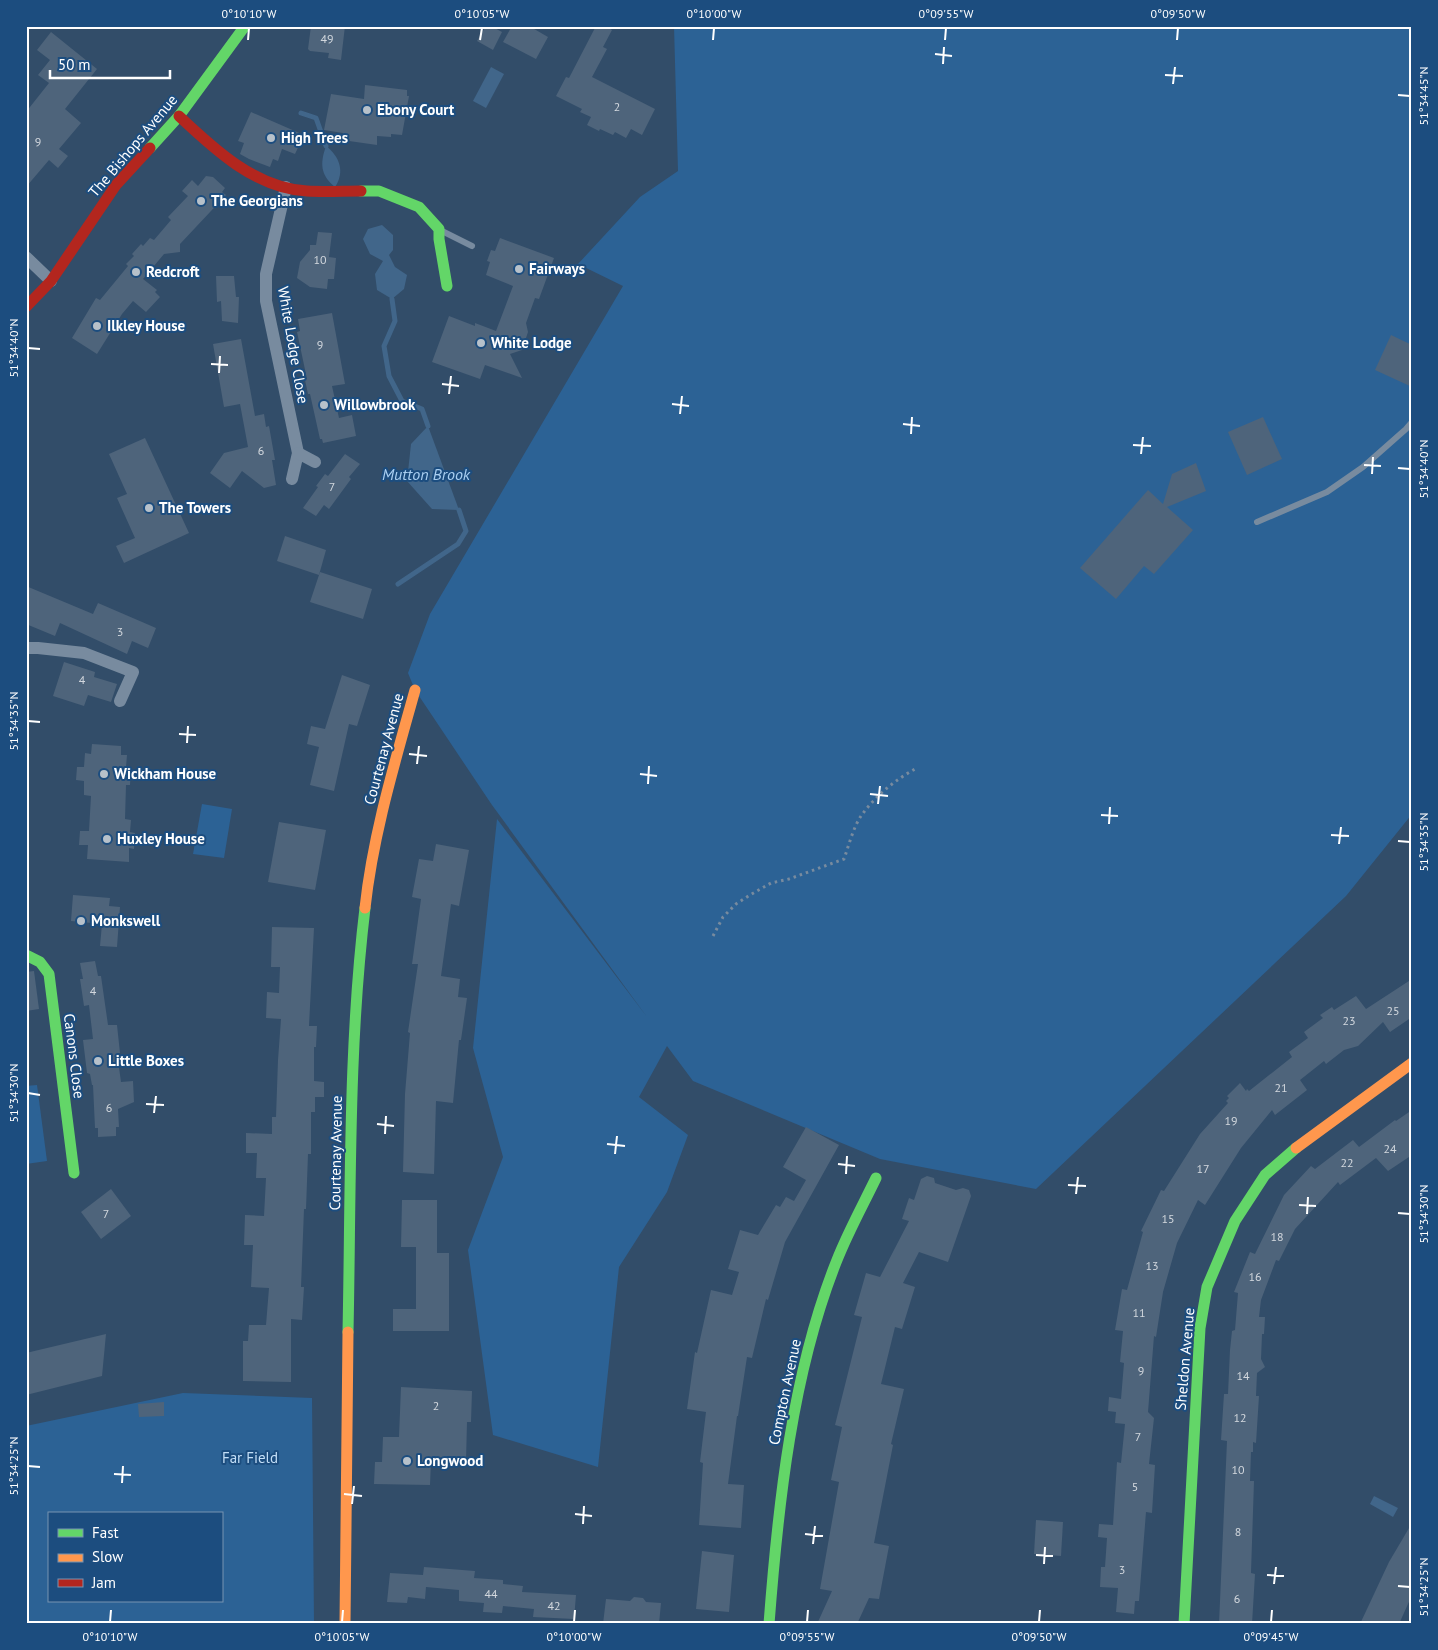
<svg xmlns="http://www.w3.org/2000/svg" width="1438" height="1650" font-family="'PT Sans',sans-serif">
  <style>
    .green { fill: #2c6295; fill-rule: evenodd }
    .water { fill: #41668a }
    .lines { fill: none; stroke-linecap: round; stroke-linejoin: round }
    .stream { stroke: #41668a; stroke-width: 5 }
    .building { fill: #4e647b }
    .path { stroke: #788b9f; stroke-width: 3; stroke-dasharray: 2.5 4; stroke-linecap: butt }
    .lane { stroke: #788b9f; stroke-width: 6 }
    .street { stroke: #788b9f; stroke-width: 12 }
    .fast { stroke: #63d668; stroke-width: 11 }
    .slow { stroke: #ff974d; stroke-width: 11 }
    .jam { stroke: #b3261e; stroke-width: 11 }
    .ticks { fill: none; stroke: #fff; stroke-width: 2 }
    .poi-dot { fill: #b7c1ca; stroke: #1c4d7f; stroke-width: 2 }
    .labels { text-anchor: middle; stroke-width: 4; stroke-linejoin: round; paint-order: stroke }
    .number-label { font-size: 12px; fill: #d3d8de }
    .poi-label { font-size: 15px; font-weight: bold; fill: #fff; stroke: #1c4d7f; text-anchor: start }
    .street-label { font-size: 15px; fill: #fff; stroke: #1c4d7f }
    .park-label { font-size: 15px; fill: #c3def7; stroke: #1c4d7f }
    .water-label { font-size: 16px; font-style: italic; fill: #aacff1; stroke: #1c4d7f }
    .neatline { fill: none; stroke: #fff; stroke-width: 2 }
    .ticks-label { font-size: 12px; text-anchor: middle; fill: #fff }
  </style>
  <rect width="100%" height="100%" fill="#324d69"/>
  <g class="green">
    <polygon points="674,26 1412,26 1412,814 1346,896 1036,1189 880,1159 693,1081 667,1046 639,1097 688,1135 667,1192 619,1267 598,1467 493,1435 468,1250 503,1157 473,1048 497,819 647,1017 492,805 415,690 408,673 430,614 623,286 578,264 640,197 678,171"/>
    <polygon points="202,804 232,809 224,858 193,854"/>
    <polygon points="37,1085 47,1161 26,1164 26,1086"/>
    <path d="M 183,1393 L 312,1398 L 314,1624 L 26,1624 L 26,1426 ZM 49,1514 L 221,1514 L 221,1601 L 49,1601 Z"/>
  </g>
  <g class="water">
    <polygon points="491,67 504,74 486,108 473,101"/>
    <path d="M 326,146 C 340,157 345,172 335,187 C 320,175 320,163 326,146 Z"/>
    <polygon points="382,225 393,235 393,250 389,255 395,267 407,275 404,289 392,299 377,290 375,274 383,261 370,254 363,239 368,229"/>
    <polygon points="428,426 459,510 432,509 407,481 411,444"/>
    <polygon points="1374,1496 1398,1508 1393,1517 1370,1504"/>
  </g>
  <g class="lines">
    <g class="stream">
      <polyline points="301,113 316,118 326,146"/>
      <polyline points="392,299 395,321 384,346 389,376 402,401 422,409 428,426"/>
      <polyline points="398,584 458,544 466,531 459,510"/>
    </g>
  </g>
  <g class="building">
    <polygon points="311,26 345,26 341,60 328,58 329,53 310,51 308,49"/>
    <polygon points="486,26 491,26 502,32 493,50 477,41"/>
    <polygon points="512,26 529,26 548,37 536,59 503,42"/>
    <polygon points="596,26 605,26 612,30 603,47 607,49 592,77 655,109 642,135 631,129 626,138 615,132 613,135 600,129 599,131 587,125 591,117 580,112 582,109 556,96 566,77 569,78"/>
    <polygon points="51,32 97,69 65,109 81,123 59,149 68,156 58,168 49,160 26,187 26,112 49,83 38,75 50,60 37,50"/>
    <polygon points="365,85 407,90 407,96 409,96 402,135 391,134 391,137 377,136 377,145 342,140 343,133 324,130 331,94 364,99"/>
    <polygon points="251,112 304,135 295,154 282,149 278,161 273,159 270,167 249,159 240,154 244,143 238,141"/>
    <polygon points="206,176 213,177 225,188 222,192 226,195 180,244 180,252 164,254 143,279 157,290 155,292 160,297 146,312 133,301 122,314 97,354 72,338 96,298 100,300 128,266 126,264 134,256 132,254 141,244 143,246 150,238 154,240 171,220 168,217 188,196 182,191 192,180 198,186"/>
    <polygon points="318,232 332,233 329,257 336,258 334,279 328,279 327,289 310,287 297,278 300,262 310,250 310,245 316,245"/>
    <polygon points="500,238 554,258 539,299 535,298 526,323 528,332 522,350 510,354 522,378 485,365 480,379 432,362 449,316 475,326 475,323 496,331 513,286 486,275 490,262 487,261 491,250 495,251"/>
    <polygon points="216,276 234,276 236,297 239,297 238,323 222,321 221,301 217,302"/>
    <polygon points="332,313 345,384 332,386 339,418 352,415 356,436 323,443 322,439 320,439 310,394 308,394 305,380 307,379 297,332 300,331 298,319"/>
    <polygon points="1391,335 1412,345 1412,387 1375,370"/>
    <polygon points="241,339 255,416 264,414 266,427 269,426 275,460 272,460 276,485 264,488 242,471 230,488 210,473 224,453 248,447 240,404 224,407 213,344"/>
    <polygon points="1263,417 1282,459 1247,475 1228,432"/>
    <polygon points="145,438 189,533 124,563 116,546 135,538 117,498 127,494 109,454"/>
    <polygon points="345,454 360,464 349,477 351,479 329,509 324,505 316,516 303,508 318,487 316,486 325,474 328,476"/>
    <polygon points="1196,463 1206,491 1167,507 1193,530 1154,574 1144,566 1116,599 1080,568 1148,490 1163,504 1172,474"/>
    <polygon points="285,536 326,550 319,575 277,561"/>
    <polygon points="320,572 372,589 363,619 310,602"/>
    <polygon points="26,586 93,614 98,603 156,628 148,648 132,641 127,654 60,623 55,636 26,624"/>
    <polygon points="64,662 95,672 94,677 117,684 111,702 88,695 84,706 53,696"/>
    <polygon points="342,675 370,685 357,726 349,724 334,791 310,785 319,747 307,744 311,726 325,729"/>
    <polygon points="92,744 121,746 121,755 127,755 126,767 131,768 130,785 126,785 125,819 131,820 130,832 135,833 134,849 129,848 129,862 87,859 88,845 79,845 80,831 89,831 91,796 84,795 84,781 76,780 77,767 84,767 85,753 91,754"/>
    <polygon points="279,822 326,830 315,890 268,882"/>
    <polygon points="436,844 469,850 459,906 451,904 441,976 460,979 458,997 467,998 461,1040 459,1040 453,1103 436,1101 434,1174 403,1172 405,1094 410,1033 408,1032 418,964 412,964 421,899 412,897 419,859 433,861"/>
    <polygon points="73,895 110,898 109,906 120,907 117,947 100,946 102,924 71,921"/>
    <polygon points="272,927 314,928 309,1026 317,1026 316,1047 314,1047 314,1081 324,1082 324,1097 315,1097 315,1112 311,1112 311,1154 308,1154 306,1209 304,1209 301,1287 304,1287 302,1320 291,1319 291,1382 243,1381 243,1341 248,1341 249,1325 266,1325 269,1288 251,1287 253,1245 244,1245 245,1215 264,1216 266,1178 256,1178 257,1153 246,1153 246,1133 272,1134 272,1117 276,1117 278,1060 281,1019 266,1018 267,992 279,993 280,967 271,967"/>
    <polygon points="95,961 98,976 101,976 108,1025 117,1025 120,1053 117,1053 121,1082 133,1081 134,1102 118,1109 119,1127 116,1127 116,1136 98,1137 98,1128 95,1128 93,1085 92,1085 90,1074 87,1073 83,1040 93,1039 89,1005 84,1006 80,979 83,979 80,963"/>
    <polygon points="34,971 39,1009 26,1011 26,972"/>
    <polygon points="1412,979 1412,1017 1390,1032 1383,1022 1358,1046 1344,1050 1326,1064 1324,1061 1300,1080 1307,1090 1275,1115 1272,1110 1241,1148 1205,1205 1198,1200 1177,1243 1163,1292 1156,1337 1154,1336 1148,1412 1154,1418 1149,1464 1155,1465 1152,1513 1146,1512 1139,1601 1135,1601 1134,1614 1116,1612 1118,1588 1100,1587 1101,1567 1105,1567 1107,1538 1098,1537 1099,1524 1113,1525 1117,1462 1121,1463 1125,1424 1115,1423 1116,1412 1108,1411 1109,1397 1121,1399 1124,1363 1120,1362 1123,1331 1115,1330 1122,1289 1127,1290 1143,1232 1141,1231 1161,1190 1164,1191 1200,1134 1228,1103 1226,1101 1229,1098 1227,1096 1240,1083 1246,1091 1247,1089 1249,1091 1292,1057 1289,1052 1308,1038 1304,1032 1323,1018 1320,1015 1332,1007 1334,1010 1356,996 1366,1009"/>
    <polygon points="1412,1110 1412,1155 1388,1171 1376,1158 1340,1185 1338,1182 1295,1229 1279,1261 1276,1260 1261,1300 1259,1317 1265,1317 1264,1334 1262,1334 1261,1359 1265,1367 1257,1373 1256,1396 1259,1396 1256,1443 1253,1442 1253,1452 1251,1452 1250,1481 1254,1481 1251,1573 1255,1574 1252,1624 1219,1624 1227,1441 1221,1440 1224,1394 1228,1394 1230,1350 1232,1331 1235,1330 1238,1293 1234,1292 1250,1252 1255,1254 1284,1195 1311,1166 1315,1169 1353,1140 1359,1147 1395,1120 1396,1121"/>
    <polygon points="806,1127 839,1145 785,1242 768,1300 766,1299 752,1358 747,1357 738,1416 737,1416 728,1484 744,1485 741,1528 699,1525 703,1463 700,1462 706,1412 687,1409 695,1352 697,1353 711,1290 732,1295 739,1272 728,1269 740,1230 758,1235 776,1205 780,1207 786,1197 794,1201 806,1180 783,1167"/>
    <polygon points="927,1176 934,1178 935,1183 956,1190 963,1188 969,1190 971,1196 948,1262 919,1252 903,1283 915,1287 902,1329 895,1327 881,1384 904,1389 891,1444 893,1445 874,1543 889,1546 879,1599 869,1598 857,1624 817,1624 832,1591 820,1589 839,1482 831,1480 842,1427 835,1425 862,1317 854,1315 866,1273 880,1277 909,1221 902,1219 909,1198 914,1200 921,1179"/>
    <polygon points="111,1189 131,1216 101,1239 81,1212"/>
    <polygon points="402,1200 437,1200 437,1253 449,1253 449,1331 393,1331 393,1309 416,1309 416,1247 401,1247"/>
    <polygon points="106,1334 102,1376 26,1395 26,1353"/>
    <polygon points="401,1387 472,1391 471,1422 467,1422 466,1461 431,1460 430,1485 374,1484 375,1462 382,1462 383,1437 399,1437"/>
    <polygon points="164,1402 164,1416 139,1417 138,1404"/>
    <polygon points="1036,1520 1063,1522 1061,1556 1034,1554"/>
    <polygon points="1412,1523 1412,1595 1399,1624 1360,1624 1389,1562"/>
    <polygon points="702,1551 734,1555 729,1612 696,1609"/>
    <polygon points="424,1567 475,1571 474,1578 503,1580 503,1584 523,1586 522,1592 576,1595 574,1619 533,1617 534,1609 503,1606 502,1613 483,1612 484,1603 459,1601 459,1590 426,1587 425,1599 408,1597 407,1603 387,1602 390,1573 423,1575"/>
    <polygon points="634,1597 643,1598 646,1602 661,1603 659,1624 603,1624 606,1599 630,1601"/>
  </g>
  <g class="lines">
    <path class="path" d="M 713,936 L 723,917 L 736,904 L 750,895 L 771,883 L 789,879 L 844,859 C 849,845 853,828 861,816 C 875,796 896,779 917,768"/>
    <g class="lane">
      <polyline points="442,231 472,246"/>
      <polyline points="1257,522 1327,492 1363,467 1406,429 1412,422"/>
    </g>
    <g class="street">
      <polyline points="286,187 266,274 266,301 298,453 292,479"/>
      <polyline points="26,257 51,281"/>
      <polyline points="298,453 315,462"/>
      <polyline points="26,648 38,648 84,653 133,672 120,701"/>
    </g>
    <g class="fast">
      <polyline points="150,148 179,116 245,26"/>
      <polyline points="361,191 379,191 419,207 439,229 439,239 447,286"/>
      <polyline points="26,955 40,962 49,974 74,1173"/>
      <path d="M 348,1332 C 351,1191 348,1049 365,908"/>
      <path d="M 769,1624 C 778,1505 792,1372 837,1260 C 848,1232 863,1205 876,1178"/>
      <polyline points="1184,1624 1200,1328 1207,1287 1235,1221 1265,1175 1296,1148"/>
    </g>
    <g class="slow">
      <path d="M 365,908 C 373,834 395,762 415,690"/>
      <polyline points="1296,1148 1412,1063"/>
      <polyline points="345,1624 348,1332"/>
    </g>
    <g class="jam">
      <path d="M 179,116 C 214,149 255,188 307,191 C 324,192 343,191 361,191"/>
      <polyline points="26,307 51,281 116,185 150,148"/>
    </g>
  </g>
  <path class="ticks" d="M 248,40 L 249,28M 480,40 L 482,28M 713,40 L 714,28M 945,40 L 946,28M 1177,40 L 1178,28M 935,54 L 952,56M 943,64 L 944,47M 1165,75 L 1183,76M 1173,84 L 1175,67M 1398,95 L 1410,96M 28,348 L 40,349M 211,364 L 228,365M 219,373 L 220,356M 442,384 L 459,386M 449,394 L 451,376M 672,404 L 689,406M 680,414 L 682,396M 903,424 L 920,426M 911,434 L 912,417M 1133,445 L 1151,446M 1141,454 L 1143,437M 1364,465 L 1381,466M 1398,468 L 1410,469M 1372,474 L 1373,457M 28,721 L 40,722M 179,734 L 196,735M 187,743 L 188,726M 409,754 L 427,756M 417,764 L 419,746M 640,774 L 657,776M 648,784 L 649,766M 870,794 L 888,796M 878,804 L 880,786M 1101,815 L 1118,816M 1109,824 L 1110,807M 1331,835 L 1349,836M 1398,841 L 1410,842M 1339,844 L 1341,827M 28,1093 L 40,1095M 146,1104 L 164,1105M 154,1113 L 156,1096M 377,1124 L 394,1126M 385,1134 L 386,1116M 607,1144 L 625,1146M 615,1154 L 617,1136M 838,1164 L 855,1166M 846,1174 L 847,1156M 1068,1185 L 1086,1186M 1076,1194 L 1078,1177M 1299,1205 L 1316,1206M 1398,1213 L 1410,1214M 1307,1214 L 1308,1197M 28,1466 L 40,1467M 114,1474 L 131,1475M 122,1483 L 123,1466M 344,1494 L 362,1496M 352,1504 L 354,1486M 575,1514 L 592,1516M 583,1524 L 584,1506M 805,1534 L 823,1536M 813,1544 L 815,1526M 1036,1555 L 1053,1556M 1044,1564 L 1045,1547M 1267,1575 L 1284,1576M 1274,1584 L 1276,1567M 1398,1586 L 1410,1587M 110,1622 L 111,1610M 342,1622 L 343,1610M 574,1622 L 575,1610M 807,1622 L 808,1610M 1039,1622 L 1040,1610M 1271,1622 L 1272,1610"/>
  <g class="poi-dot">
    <circle cx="367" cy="110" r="5"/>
    <circle cx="271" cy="138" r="5"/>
    <circle cx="201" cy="201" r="5"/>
    <circle cx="519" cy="269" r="5"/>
    <circle cx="136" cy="272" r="5"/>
    <circle cx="97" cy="326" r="5"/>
    <circle cx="481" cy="343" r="5"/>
    <circle cx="324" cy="405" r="5"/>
    <circle cx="149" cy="508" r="5"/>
    <circle cx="104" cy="774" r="5"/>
    <circle cx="107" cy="839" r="5"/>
    <circle cx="81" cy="921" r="5"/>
    <circle cx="98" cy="1061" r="5"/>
    <circle cx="407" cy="1461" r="5"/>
  </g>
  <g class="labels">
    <g class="number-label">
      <text x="327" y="43">49</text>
      <text x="617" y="111">2</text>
      <text x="38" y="146">9</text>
      <text x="320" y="264">10</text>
      <text x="320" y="349">9</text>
      <text x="261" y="455">6</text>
      <text x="332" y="491">7</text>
      <text x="120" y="636">3</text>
      <text x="82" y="684">4</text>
      <text x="93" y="995">4</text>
      <text x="1393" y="1015">25</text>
      <text x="1349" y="1025">23</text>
      <text x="1281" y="1092">21</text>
      <text x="109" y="1112">6</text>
      <text x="1231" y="1125">19</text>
      <text x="1390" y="1153">24</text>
      <text x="1347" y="1167">22</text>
      <text x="1203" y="1173">17</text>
      <text x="106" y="1218">7</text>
      <text x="1168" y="1223">15</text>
      <text x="1277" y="1241">18</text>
      <text x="1152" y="1270">13</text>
      <text x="1255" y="1281">16</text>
      <text x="1139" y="1317">11</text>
      <text x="1141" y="1375">9</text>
      <text x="1243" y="1380">14</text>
      <text x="436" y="1410">2</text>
      <text x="1240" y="1422">12</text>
      <text x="1138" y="1441">7</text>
      <text x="1238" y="1474">10</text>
      <text x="1135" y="1491">5</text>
      <text x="1238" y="1536">8</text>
      <text x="1122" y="1574">3</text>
      <text x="491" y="1598">44</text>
      <text x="1237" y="1603">6</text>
      <text x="554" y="1610">42</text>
    </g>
    <g class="poi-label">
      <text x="377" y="115">Ebony Court</text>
      <text x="281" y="143">High Trees</text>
      <text x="211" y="206">The Georgians</text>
      <text x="529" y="274">Fairways</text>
      <text x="146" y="277">Redcroft</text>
      <text x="107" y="331">Ilkley House</text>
      <text x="491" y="348">White Lodge</text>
      <text x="334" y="410">Willowbrook</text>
      <text x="159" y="513">The Towers</text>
      <text x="114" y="779">Wickham House</text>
      <text x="117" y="844">Huxley House</text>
      <text x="91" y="926">Monkswell</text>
      <text x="108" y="1066">Little Boxes</text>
      <text x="417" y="1466">Longwood</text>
    </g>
    <g class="street-label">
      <text transform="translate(133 146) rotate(-50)" y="5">The Bishops Avenue</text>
      <text transform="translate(293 345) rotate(80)" y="5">White Lodge Close</text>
      <text transform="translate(384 749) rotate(-75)" y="5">Courtenay Avenue</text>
      <text transform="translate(74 1056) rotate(83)" y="5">Canons Close</text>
      <text transform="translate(336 1153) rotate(-89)" y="5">Courtenay Avenue</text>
      <text transform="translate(1185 1359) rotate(-85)" y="5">Sheldon Avenue</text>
      <text transform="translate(785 1392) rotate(-78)" y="5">Compton Avenue</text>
    </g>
    <g class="park-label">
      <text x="250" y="1463">Far Field</text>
    </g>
    <g class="water-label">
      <text x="426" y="480">Mutton Brook</text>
    </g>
  </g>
  <rect width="1438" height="1650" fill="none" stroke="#1c4d7f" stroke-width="55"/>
  <rect x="48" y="1512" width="175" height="90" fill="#1c4d7f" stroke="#7794b2"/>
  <rect x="58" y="1529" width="25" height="8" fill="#63d668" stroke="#7794b2"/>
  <text x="92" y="1538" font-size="15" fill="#ffffff">Fast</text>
  <rect x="58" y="1554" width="25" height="8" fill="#ff974d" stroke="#7794b2"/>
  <text x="92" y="1562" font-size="15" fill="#ffffff">Slow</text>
  <rect x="58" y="1579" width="25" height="8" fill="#b3261e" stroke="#7794b2"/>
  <text x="92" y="1588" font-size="15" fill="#ffffff">Jam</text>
  <path d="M50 70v8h120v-8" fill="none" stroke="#ffffff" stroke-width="2.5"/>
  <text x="58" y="70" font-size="15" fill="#ffffff" stroke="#1c4d7f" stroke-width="4" paint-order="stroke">50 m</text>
  <rect x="28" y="28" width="1382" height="1594" class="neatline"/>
  <g class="ticks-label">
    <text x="249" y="18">0°10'10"W</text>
    <text x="482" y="18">0°10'05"W</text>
    <text x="714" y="18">0°10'00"W</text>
    <text x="946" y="18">0°09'55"W</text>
    <text x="1178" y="18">0°09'50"W</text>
    <text transform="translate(1424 96) rotate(-90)" y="4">51°34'45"N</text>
    <text transform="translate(14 348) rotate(-90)" y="4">51°34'40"N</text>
    <text transform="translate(1424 469) rotate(-90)" y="4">51°34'40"N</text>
    <text transform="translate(14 721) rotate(-90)" y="4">51°34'35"N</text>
    <text transform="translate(1424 842) rotate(-90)" y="4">51°34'35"N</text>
    <text transform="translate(14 1093) rotate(-90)" y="4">51°34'30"N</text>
    <text transform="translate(1424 1214) rotate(-90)" y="4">51°34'30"N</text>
    <text transform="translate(14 1466) rotate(-90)" y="4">51°34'25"N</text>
    <text transform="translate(1424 1587) rotate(-90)" y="4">51°34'25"N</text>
    <text x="110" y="1641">0°10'10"W</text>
    <text x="342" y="1641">0°10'05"W</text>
    <text x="574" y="1641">0°10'00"W</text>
    <text x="807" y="1641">0°09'55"W</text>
    <text x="1039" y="1641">0°09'50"W</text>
    <text x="1271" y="1641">0°09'45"W</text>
  </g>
</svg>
